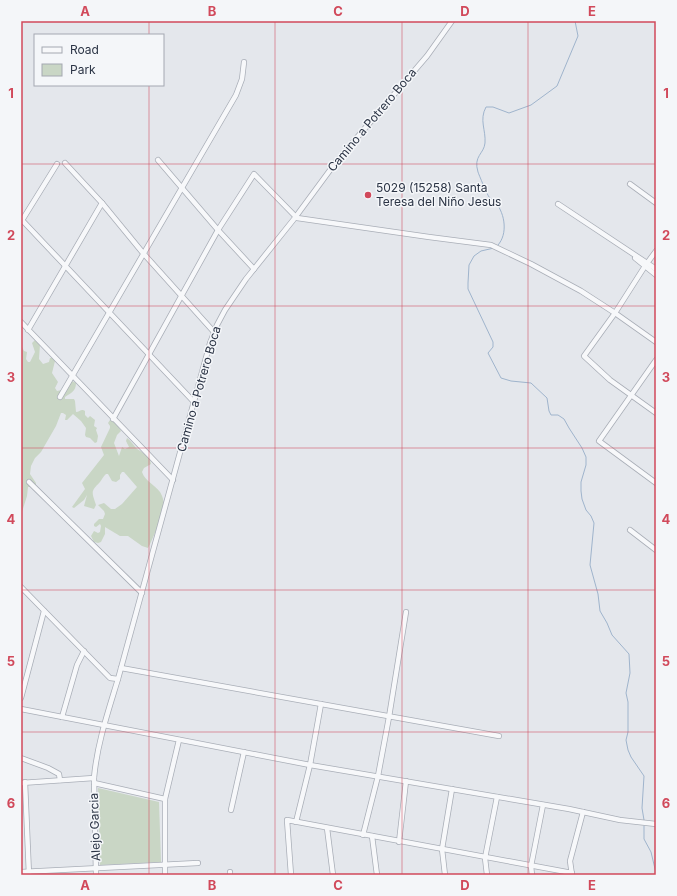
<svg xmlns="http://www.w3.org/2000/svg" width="677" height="896" font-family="Inter,sans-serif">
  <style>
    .green { fill: #c9d6c5 }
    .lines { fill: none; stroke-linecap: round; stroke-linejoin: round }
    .stream { stroke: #9fb4cc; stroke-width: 1 }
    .minor-casing { stroke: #a9aeb7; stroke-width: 6 }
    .minor { stroke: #f7f8fa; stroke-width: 4.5 }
    .grid { fill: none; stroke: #d1495b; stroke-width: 1; stroke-opacity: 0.55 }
    .poi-dot { fill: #d1495b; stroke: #f4f6f9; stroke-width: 1.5 }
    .labels { text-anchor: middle; stroke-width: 3; stroke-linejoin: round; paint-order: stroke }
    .street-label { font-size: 12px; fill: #2b3445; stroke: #f4f6f9 }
    .poi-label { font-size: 12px; fill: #2b3445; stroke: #f4f6f9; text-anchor: start }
    .neatline { fill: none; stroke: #d1495b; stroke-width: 1.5 }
    .grid-label { font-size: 13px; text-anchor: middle; font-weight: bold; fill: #d1495b }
  </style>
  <rect width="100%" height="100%" fill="#e4e7ec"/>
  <g class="green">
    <path d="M 35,340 L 40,344 L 39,359 L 43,364 L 49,362 L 50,358 L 52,358 L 55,361 L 52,373 L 58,382 L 55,388 L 57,391 L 66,389 L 72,381 L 76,383 C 76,391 71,393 65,397 L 65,399 L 74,399 L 75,401 L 76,412 C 80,412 81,408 85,411 L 85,415 L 88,418 L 90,416 L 95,420 L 94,426 L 97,428 L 96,430 L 98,436 L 97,442 L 95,443 L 90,438 L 86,437 L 85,435 L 86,428 L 81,421 L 73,414 L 67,420 L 65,420 L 66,415 L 63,413 L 61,413 L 56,426 L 41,452 L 35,458 L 31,466 L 30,474 L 36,483 L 36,485 L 32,487 L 28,487 L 27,496 L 21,515 L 21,345 L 24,351 L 27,352 L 26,359 L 28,362 L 30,362 L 35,352 L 32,343 Z"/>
    <path d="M 110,420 L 116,423 L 121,431 L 117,435 L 114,443 L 119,456 L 122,447 L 125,449 L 129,447 L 126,441 L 127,438 C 131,441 133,444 136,448 C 142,453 150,455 151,464 L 144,468 L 142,472 C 145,481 155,485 160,492 C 162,495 164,501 164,504 C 162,516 154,537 148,548 L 142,546 L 128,536 L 120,536 L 105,527 L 105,534 L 101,542 L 98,543 L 94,542 L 91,536 L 94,531 L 98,533 L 100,532 L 101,526 L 100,524 L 96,527 L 94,526 L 94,524 L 99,519 L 103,519 L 105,514 L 104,511 L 98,505 L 104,503 L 111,509 L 115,509 L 122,504 L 137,487 L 124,472 L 122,472 L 120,475 L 120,479 L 116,482 L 112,481 L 108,474 L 106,474 C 103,477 102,479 100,482 C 90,492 92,492 96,505 L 94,509 L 84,506 L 87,495 L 84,500 L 74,508 L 72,507 L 85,489 L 82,483 L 104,455 L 101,447 L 110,428 L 110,426 L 108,423 Z"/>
    <polygon points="98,788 159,802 161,862 100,865"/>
  </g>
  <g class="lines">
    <g class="stream">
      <path d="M 498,245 C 508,234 505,214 496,203 C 494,200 491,199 489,197 C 487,194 479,175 478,172 C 473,156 484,154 485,143 C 486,130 479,120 486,107 L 493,107 L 509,113 L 531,105 L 557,86 L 578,36 L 575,21"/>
      <polyline points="494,248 481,251 474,256 469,265 468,283 468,289 493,342 493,347 488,353 501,378 511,381 531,383 547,398 549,411 551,415 558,415 564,419 569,428 582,448 586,457 586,465 581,482 581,491 582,499 586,510 591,516 594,523 590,565 598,594 600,611 607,623 612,635 629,654 630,673 626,693 628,702 628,732 626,740 628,750 631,757 644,776 642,808 644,820"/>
      <polyline points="644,826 644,839 651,852 656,873"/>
    </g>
    <defs>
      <g id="minor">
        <polyline points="158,160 218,230 254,269"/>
        <polyline points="65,163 102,203 143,253 214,332"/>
        <polyline points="630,184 656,203"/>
        <polyline points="558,204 656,269"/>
        <polyline points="21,219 194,402"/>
        <polyline points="21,222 57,164"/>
        <polyline points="656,251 645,266 615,313 584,356 610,380 656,413"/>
        <polyline points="635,258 656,275"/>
        <polyline points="21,322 173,480"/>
        <polyline points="28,330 102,203"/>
        <polyline points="656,360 599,441 656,483"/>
        <polyline points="60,397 236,95 242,79 244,62"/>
        <polyline points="113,419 218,230 254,174 297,218 429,237 491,245 531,264 581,291 615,313 656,342"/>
        <polyline points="29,482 142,593"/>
        <polyline points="630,530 656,550"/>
        <polyline points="21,587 110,678 118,679"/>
        <polyline points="121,668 499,736"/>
        <polyline points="21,698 44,611"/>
        <polyline points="21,709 310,765 569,809 620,820 656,824"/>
        <polyline points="62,717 77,665 84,651"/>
        <polyline points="21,758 48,768 59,774 60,780"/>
        <polyline points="25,782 29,875"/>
        <polyline points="21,783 94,778"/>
        <polyline points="94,783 165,799"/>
        <polyline points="231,810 244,752"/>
        <polyline points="296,822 310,765 321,704"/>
        <polyline points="327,828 333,875"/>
        <polyline points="363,835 378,776 389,717 406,612"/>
        <polyline points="372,836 377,875"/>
        <polyline points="399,842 406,781"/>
        <polyline points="21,872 198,863"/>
        <polyline points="230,872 230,875"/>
        <path d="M 96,875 L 94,778 C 97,744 108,712 118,679 L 210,343 L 217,325 L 225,310 L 246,279 L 294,219 L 336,162 L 427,56 L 452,21"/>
        <polyline points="165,875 165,799 179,740"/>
        <polyline points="291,875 287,820 572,873"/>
        <polyline points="445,875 442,849 452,789"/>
        <polyline points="487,875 485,858 497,797"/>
        <polyline points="532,875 531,866 543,805"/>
        <polyline points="572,875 570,861 583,812"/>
      </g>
    </defs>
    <use href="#minor" class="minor-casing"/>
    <use href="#minor" class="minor"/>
  </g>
  <path class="grid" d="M 149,21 L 149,35M 275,21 L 275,875M 402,21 L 402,875M 528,21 L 528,875M 149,85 L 149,875M 21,164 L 656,164M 21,306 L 656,306M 21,448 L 656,448M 21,590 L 656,590M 21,732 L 656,732"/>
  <circle class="poi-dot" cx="368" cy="195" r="4"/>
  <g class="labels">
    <g class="street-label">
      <text transform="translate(372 120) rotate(-50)" y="4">Camino a Potrero Boca</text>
      <text transform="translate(199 389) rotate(-74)" y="4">Camino a Potrero Boca</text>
      <text transform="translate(95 827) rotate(-92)" y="4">Alejo Garcia</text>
    </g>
    <g class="poi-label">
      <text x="376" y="192">5029 (15258) Santa<tspan x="376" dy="14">Teresa del Niño Jesus</tspan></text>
    </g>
  </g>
  <rect width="677" height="896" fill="none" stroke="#f4f6f9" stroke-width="44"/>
  <rect x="34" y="34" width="130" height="52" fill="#f4f6f9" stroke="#a4a8b1"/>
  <rect x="42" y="47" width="20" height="6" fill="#f7f8fa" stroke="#a4a8b1"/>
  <text x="70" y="54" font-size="12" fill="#2b3445">Road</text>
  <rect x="42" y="64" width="20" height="12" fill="#c9d6c5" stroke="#a4a8b1"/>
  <text x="70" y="74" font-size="12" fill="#2b3445">Park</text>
  <rect x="22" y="22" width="633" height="852" class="neatline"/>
  <g class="grid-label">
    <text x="85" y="16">A</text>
    <text x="212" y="16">B</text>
    <text x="338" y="16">C</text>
    <text x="465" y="16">D</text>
    <text x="592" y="16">E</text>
    <text x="11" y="98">1</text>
    <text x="666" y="98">1</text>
    <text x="11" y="240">2</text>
    <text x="666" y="240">2</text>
    <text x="11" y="382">3</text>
    <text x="666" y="382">3</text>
    <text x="11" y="524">4</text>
    <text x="666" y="524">4</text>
    <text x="11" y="666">5</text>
    <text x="666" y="666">5</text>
    <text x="11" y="808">6</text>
    <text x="666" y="808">6</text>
    <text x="85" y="890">A</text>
    <text x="212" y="890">B</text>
    <text x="338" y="890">C</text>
    <text x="465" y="890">D</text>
    <text x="592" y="890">E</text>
  </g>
</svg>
